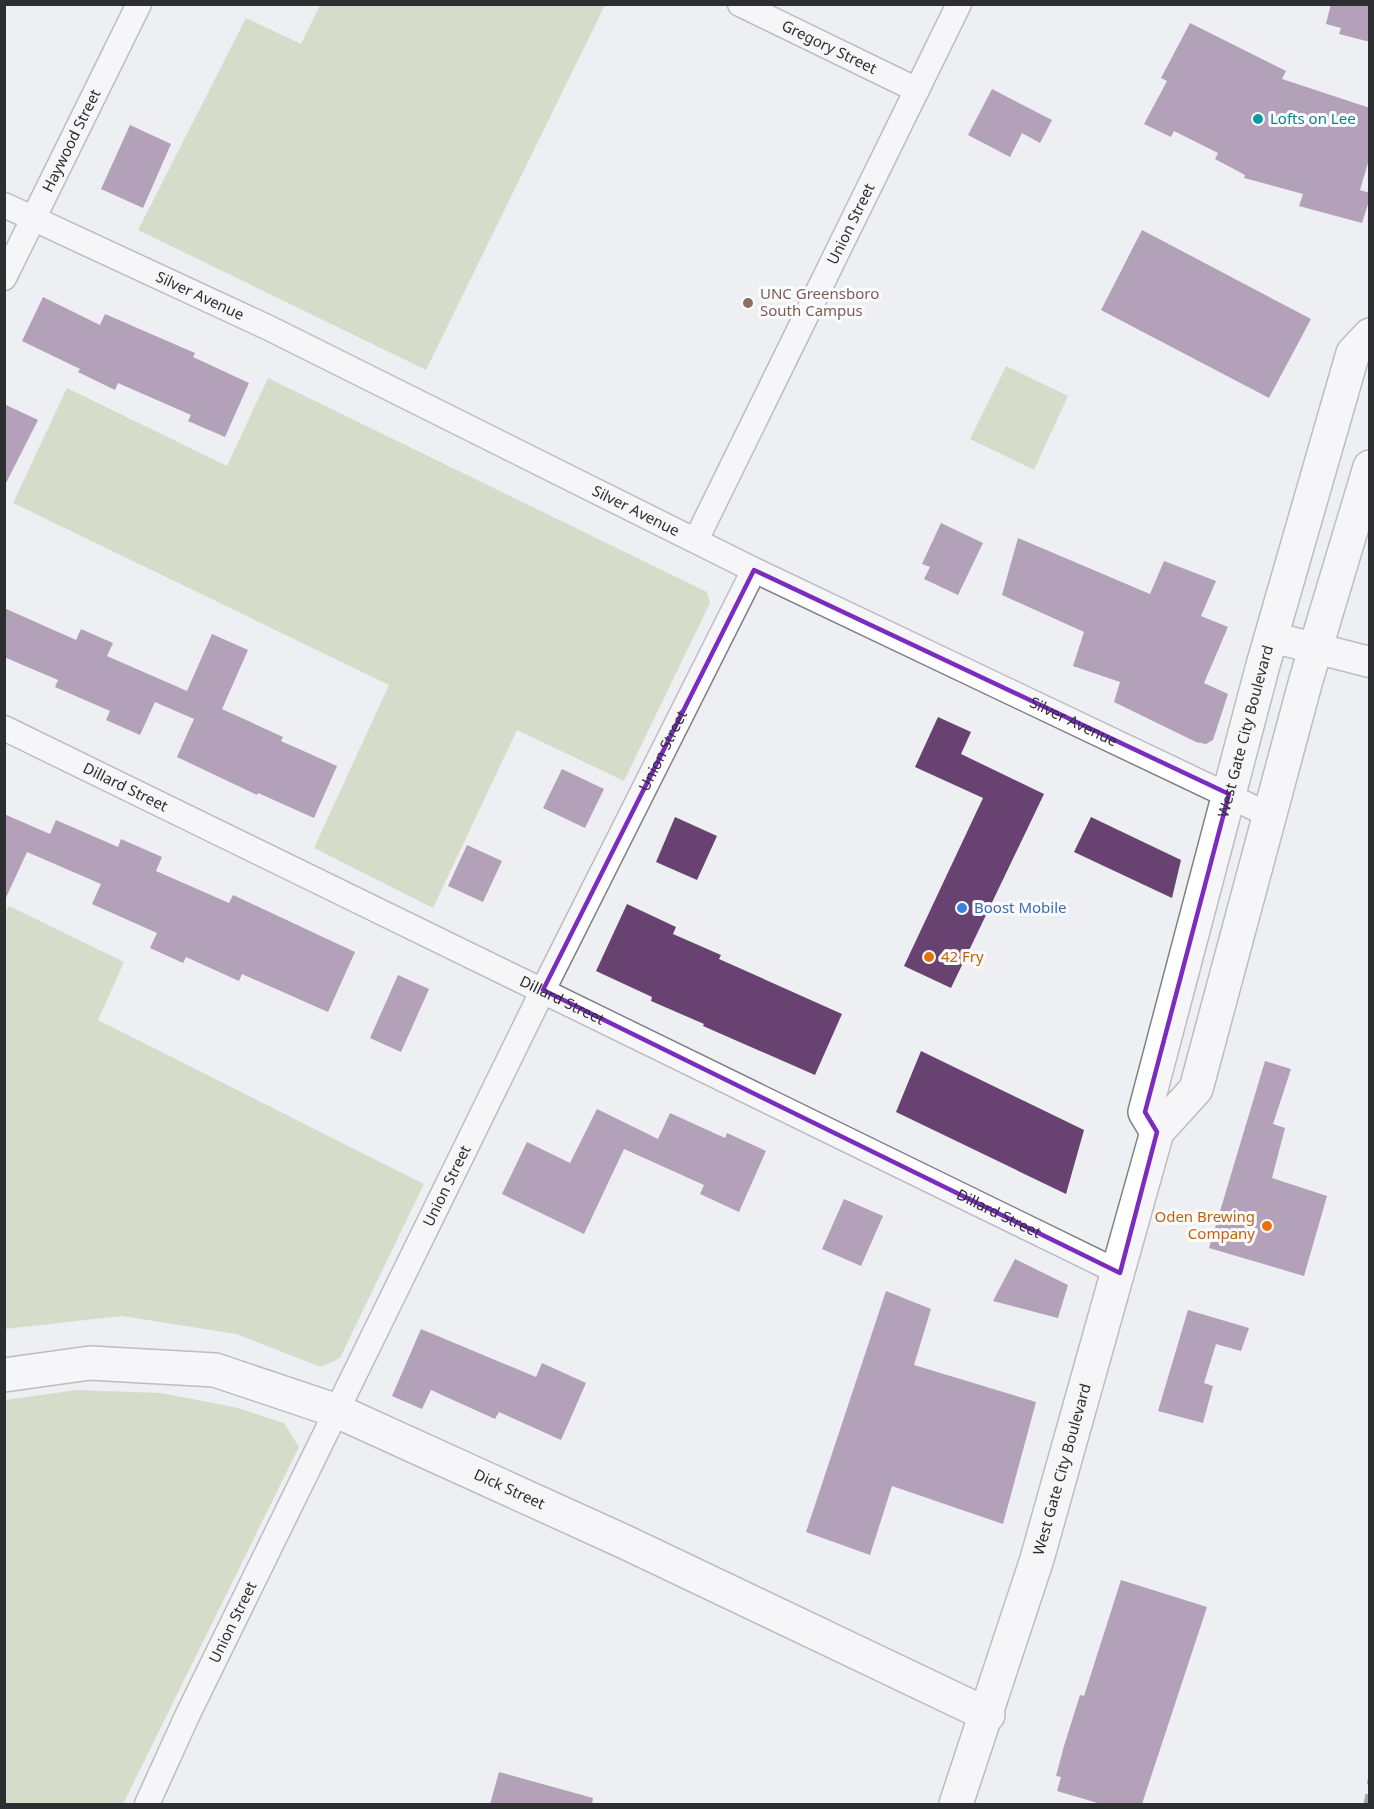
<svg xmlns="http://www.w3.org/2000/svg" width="1374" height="1809" font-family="'Noto Sans',sans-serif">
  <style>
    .green { fill: #b6c79a }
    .building { fill: #684372 }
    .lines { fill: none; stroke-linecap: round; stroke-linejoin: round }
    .minor-casing { stroke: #808184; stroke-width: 27 }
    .tertiary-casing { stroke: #808184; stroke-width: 33 }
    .primary-casing { stroke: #808184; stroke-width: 36 }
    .minor { stroke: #fff; stroke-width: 24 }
    .tertiary { stroke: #fff; stroke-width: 30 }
    .primary { stroke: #fff; stroke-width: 33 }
    .rail { stroke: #4d4e50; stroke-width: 4.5; stroke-dasharray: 10 10; stroke-linecap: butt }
    .marked { fill: none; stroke: #7b2cbf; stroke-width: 4.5; stroke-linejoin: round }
    .culture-dot { fill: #0f9aa8; stroke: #fcfcff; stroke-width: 2 }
    .education-dot { fill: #8d6e63; stroke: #fcfcff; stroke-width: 2 }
    .shop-dot { fill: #3f7fe0; stroke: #fcfcff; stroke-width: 2 }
    .food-dot { fill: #e8710a; stroke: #fcfcff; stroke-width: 2 }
    .labels { text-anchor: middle; stroke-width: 6; stroke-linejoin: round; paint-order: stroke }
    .street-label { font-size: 15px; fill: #2d2e2f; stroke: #fcfcff }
    .culture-label { font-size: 15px; fill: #0d838f; stroke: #fcfcff; text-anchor: start }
    .education-label { font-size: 15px; fill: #785e54; stroke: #fcfcff; text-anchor: start }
    .shop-label { font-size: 15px; fill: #366cbe; stroke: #fcfcff; text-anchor: start }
    .food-label { font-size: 15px; fill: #c56008; stroke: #fcfcff; text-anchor: start }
  </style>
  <rect width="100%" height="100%" fill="#eeeff3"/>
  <g class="green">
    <polygon points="320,5 605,5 426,370 138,230 246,18 301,44"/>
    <polygon points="1006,366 1068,396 1034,470 970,439"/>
    <polygon points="268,378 707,592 710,603 624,781 517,730 433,908 314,848 389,685 13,503 67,388 227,466"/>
    <polygon points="9,906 124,962 98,1020 424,1184 340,1358 321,1367 236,1334 122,1316 5,1329 4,914"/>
    <polygon points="76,1390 161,1393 234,1407 284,1423 299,1447 123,1804 5,1804 5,1400"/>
  </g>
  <g class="building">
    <polygon points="1331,4 1370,4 1370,42 1339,34 1341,28 1326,24"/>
    <polygon points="1190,23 1286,71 1282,79 1370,108 1370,156 1360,190 1370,193 1370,198 1362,223 1299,206 1303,194 1244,178 1245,175 1215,159 1218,153 1174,131 1171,137 1144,124 1167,81 1161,78"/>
    <polygon points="992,89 1052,120 1040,143 1022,133 1010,157 968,135"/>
    <polygon points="130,125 171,144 143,208 101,189"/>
    <polygon points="1142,230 1311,319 1269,398 1101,310"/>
    <polygon points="43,297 100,325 105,314 195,353 193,357 249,383 225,437 188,421 191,415 118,383 115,390 78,372 80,369 22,341"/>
    <polygon points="4,404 38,420 4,487"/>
    <polygon points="941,523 983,543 958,595 924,579 930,567 922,564"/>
    <polygon points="1018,538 1150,594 1164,561 1216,581 1201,616 1228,627 1204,683 1228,694 1213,740 1206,744 1196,742 1114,702 1120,682 1073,666 1084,632 1002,595"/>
    <polygon points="4,608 76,640 81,629 113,643 107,656 187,691 212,634 248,650 222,709 283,737 281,741 337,766 314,818 258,793 257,795 177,757 194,719 155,702 140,735 106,720 110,711 55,687 58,680 4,657"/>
    <polygon points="938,717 971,732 961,754 1044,794 951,988 904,966 983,798 915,767"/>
    <polygon points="562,769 604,789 585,828 543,808"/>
    <polygon points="4,814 50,834 56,820 118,847 121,839 162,857 156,871 229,903 233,895 355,952 328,1012 242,974 239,981 186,957 183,963 150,948 157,933 92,904 101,884 27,852 4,902"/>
    <polygon points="675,817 717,836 697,880 656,862"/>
    <polygon points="1091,817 1181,860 1172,898 1074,852"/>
    <polygon points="467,845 502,861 483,902 448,886"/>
    <polygon points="627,904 676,927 673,934 721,955 719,959 842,1014 815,1075 703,1026 704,1024 651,1001 652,997 596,971"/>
    <polygon points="398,975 429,989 401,1052 370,1038"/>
    <polygon points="921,1051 1084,1130 1066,1194 896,1112"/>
    <polygon points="1265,1061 1291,1069 1273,1124 1285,1128 1272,1178 1327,1196 1304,1276 1209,1248"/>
    <polygon points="597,1109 658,1139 670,1113 725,1138 727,1133 766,1151 739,1212 700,1194 704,1185 624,1149 584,1234 502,1194 527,1142 570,1163"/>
    <polygon points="844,1199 883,1216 861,1266 822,1249"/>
    <polygon points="1015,1259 1068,1285 1058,1318 993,1301"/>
    <polygon points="886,1291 931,1309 914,1365 1036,1402 1003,1524 892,1486 870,1555 806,1532"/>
    <polygon points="1188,1310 1249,1328 1241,1351 1216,1344 1204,1383 1213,1386 1203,1423 1158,1411"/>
    <polygon points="421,1329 536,1377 542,1363 586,1383 561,1440 499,1412 495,1419 431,1390 422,1409 392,1396"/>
    <polygon points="1121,1580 1207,1607 1142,1804 1101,1804 1057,1791 1061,1777 1056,1776 1064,1746 1080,1695 1084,1696"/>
    <polygon points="499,1772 593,1798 592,1804 490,1804"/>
  </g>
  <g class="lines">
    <defs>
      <g id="minor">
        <path id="s1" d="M 740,4 L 917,90"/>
        <path id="s2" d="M 4,205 L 269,328 L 754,570 L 1269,815"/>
        <path id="s3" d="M 4,278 L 139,4"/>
        <path id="s4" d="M 696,540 L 959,4"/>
        <path id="s5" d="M 4,728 L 1120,1273"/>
        <path id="s6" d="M 147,1804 L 188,1714 L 543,990 L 754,570"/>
      </g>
      <polyline id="tertiary" points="1271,637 1370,662"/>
      <g id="primary">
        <path id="s7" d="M 1157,1132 L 1145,1112 L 1263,665 L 1353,353 L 1370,335"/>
        <path id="s8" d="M 4,1375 L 90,1363 L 215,1370 L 337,1411 L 625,1542 L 988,1715"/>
        <path id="s9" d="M 956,1804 L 1037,1559 L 1157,1132 L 1196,1089 L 1306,680 L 1370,467"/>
      </g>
    </defs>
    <use href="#minor" class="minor-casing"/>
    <use href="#tertiary" class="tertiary-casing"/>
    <use href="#primary" class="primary-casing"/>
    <use href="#minor" class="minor"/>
    <use href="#tertiary" class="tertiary"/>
    <use href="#primary" class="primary"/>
    <polyline class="rail" points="1366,1804 1370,1779"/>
  </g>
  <path d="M0 0H1374V1809H0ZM 754,570 L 1229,794 L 1145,1112 L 1157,1132 L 1120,1273 L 543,990 Z" fill="#eeeff3" fill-opacity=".55" fill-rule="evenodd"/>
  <path class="marked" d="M 754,570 L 1229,794 L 1145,1112 L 1157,1132 L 1120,1273 L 543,990 Z"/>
  <circle class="culture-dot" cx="1258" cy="119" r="6"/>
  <circle class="education-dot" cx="748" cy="303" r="6"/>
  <circle class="shop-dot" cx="962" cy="908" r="6"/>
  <g class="food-dot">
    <circle cx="929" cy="957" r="6"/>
    <circle cx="1267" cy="1226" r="6"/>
  </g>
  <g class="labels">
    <g class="street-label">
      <text dy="5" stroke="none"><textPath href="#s1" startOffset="99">Gregory Street</textPath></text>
      <text dy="5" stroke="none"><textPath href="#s3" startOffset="153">Haywood Street</textPath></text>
      <text dy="5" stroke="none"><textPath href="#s4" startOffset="352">Union Street</textPath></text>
      <text dy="5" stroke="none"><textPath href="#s2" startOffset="216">Silver Avenue</textPath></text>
      <text dy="5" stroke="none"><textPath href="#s2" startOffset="702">Silver Avenue</textPath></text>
      <text dy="5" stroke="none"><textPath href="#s2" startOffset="1188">Silver Avenue</textPath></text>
      <text dy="5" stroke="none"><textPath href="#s7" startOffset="417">West Gate City Boulevard</textPath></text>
      <text dy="5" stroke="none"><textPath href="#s6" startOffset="1173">Union Street</textPath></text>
      <text dy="5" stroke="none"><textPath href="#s5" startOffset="135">Dillard Street</textPath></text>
      <text dy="5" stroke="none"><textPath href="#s5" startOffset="621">Dillard Street</textPath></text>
      <text dy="5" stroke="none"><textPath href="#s6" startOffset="687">Union Street</textPath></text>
      <text dy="5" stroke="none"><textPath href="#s5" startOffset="1107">Dillard Street</textPath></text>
      <text dy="5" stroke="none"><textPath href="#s9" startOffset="351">West Gate City Boulevard</textPath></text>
      <text dy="5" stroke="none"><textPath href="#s8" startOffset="530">Dick Street</textPath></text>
      <text dy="5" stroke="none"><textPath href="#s6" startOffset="201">Union Street</textPath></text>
    </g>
    <g class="culture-label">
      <text x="1270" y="124">Lofts on Lee</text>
    </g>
    <g class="education-label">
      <text x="760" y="299">UNC Greensboro<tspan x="760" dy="17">South Campus</tspan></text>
    </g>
    <g class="shop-label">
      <text x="974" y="913">Boost Mobile</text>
    </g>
    <g class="food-label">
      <text x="941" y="962">42 Fry</text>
      <text x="1255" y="1222" text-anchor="end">Oden Brewing<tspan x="1255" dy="17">Company</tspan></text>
    </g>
  </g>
  <rect width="1374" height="1809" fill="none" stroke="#2d2e2f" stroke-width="12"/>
</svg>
